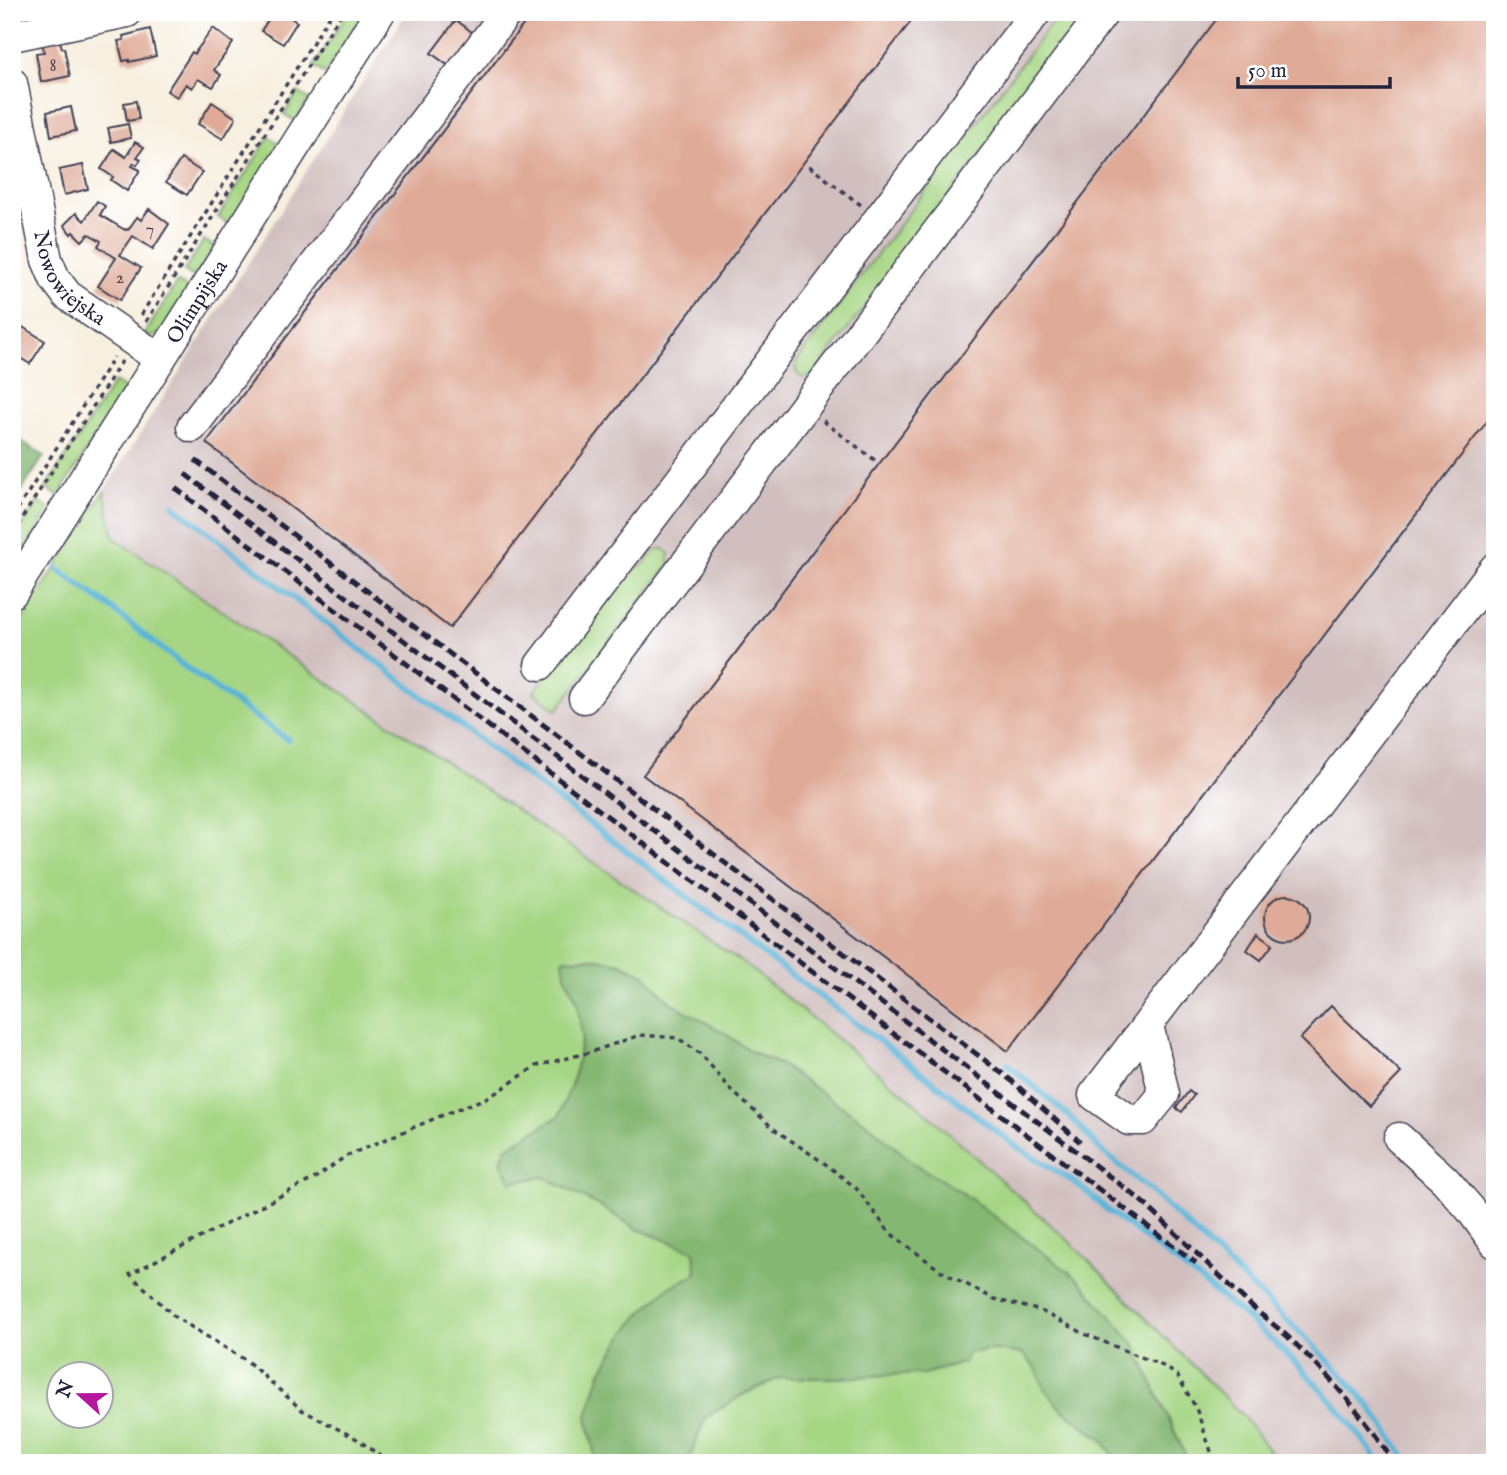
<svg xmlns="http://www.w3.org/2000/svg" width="1507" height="1475" font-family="'IM FELL English',serif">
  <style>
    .industrial { fill: #d1bfbf }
    .green { fill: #a6d684; stroke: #647c60; stroke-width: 2; fill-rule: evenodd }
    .forest { fill: #84b772; stroke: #536c56; stroke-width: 2 }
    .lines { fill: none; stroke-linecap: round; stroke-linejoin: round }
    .stream { stroke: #59b3d7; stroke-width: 6 }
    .building { fill: #dfab98 }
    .minor-casing { stroke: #424154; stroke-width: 33 }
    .path { stroke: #424154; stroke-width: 3.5; stroke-dasharray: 5 5; stroke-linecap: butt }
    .minor { stroke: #fff; stroke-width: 30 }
    .rail { stroke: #22223b; stroke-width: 5; stroke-dasharray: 10 5; stroke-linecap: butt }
    .labels { text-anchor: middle; stroke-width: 5; stroke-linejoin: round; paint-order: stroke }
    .number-label { font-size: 18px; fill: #514452 }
    .street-label { font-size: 21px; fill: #22223b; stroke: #fff }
  </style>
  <rect width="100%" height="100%" fill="#fff"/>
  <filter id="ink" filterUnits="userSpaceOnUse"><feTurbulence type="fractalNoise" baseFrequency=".0143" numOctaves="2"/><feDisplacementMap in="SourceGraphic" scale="14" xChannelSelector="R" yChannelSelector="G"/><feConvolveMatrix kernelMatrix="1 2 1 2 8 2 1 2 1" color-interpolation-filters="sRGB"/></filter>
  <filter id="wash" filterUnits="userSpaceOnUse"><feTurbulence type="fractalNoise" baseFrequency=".00686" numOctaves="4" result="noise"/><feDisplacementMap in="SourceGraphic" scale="28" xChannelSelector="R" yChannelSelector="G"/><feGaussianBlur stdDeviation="1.57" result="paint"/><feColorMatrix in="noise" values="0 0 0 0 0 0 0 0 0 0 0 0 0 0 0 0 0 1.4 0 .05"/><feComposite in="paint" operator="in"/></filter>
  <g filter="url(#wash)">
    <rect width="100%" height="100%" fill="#f7efdf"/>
    <polygon class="industrial" points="407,12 1495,12 1495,1463 1278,1463 1242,1415 1072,1244 913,1101 771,985 743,963 114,537 104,491"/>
    <g class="green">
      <polygon points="348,12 365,12 325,74 314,66"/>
      <polygon points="1060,12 1089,12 812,376 802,378 796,372 796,362"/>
      <polygon points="298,92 309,99 295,121 284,114"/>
      <polygon points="269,137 281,144 230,225 218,217"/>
      <polygon points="204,240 216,248 196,278 184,271"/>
      <polygon points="177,282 190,290 161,334 150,337 144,335"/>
      <polygon points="114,382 126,389 58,496 46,488"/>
      <path d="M 104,491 L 114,538 L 743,963 L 771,985 L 913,1101 L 1072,1244 L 1242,1415 L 1278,1463 L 18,1463 L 12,1447 L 12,636 ZM 60,1374 L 102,1374 L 102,1416 L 60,1416 Z"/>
      <polygon points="38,501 50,509 12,569 12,542"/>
      <polygon points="663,548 669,553 669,564 557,710 534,692 625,574 644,564 654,551"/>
    </g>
    <g class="forest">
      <polygon points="12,435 44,456 12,505"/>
      <polygon points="591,958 621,963 646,976 670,1002 723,1032 752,1052 781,1065 831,1099 871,1126 913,1163 960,1191 1077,1278 1134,1343 1189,1463 1119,1463 1101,1439 1060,1408 1044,1388 1037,1370 1023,1354 994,1350 968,1353 964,1363 923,1374 885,1375 841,1378 780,1378 746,1393 705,1418 690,1458 691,1463 596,1463 587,1416 601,1372 626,1331 641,1314 668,1288 696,1274 694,1251 637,1229 598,1205 544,1177 511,1182 501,1162 506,1148 559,1116 574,1077 582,1036 577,1001 565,975 563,959"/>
    </g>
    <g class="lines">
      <g class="stream">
        <path d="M 173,505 C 351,643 530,779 710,914 C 782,968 855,1022 927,1077 C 956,1099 984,1122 1013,1144 C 1034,1159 1058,1170 1078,1185 C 1091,1194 1101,1206 1114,1215 C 1210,1287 1312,1360 1379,1463"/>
        <polyline points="57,569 102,601 185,667 288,740"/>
        <polyline points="1007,1064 1069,1116 1103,1152 1151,1191 1316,1348 1349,1382 1371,1408 1409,1463"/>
      </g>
    </g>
    <g id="blocks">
      <g class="building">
        <polygon points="273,12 282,12 297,22 283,44 261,31"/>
        <polygon points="533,12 918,12 450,628 206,443"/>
        <polygon points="1222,12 1495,12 1495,411 1008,1051 643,775"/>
        <polygon points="456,20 477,36 453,69 431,53"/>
        <polygon points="213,28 233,43 214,70 221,75 213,87 198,79 192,88 186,84 177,97 167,91 192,52 194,54"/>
        <polygon points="150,29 156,56 129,62 129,60 123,61 118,41 124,40 123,36"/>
        <polygon points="59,38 62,48 64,48 70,76 41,82 36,53 44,52 42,41"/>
        <polygon points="136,101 139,119 127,121 124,103"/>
        <polygon points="212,102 236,118 223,139 198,124"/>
        <polygon points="71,107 76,131 51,136 47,112"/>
        <polygon points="128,124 131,138 111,142 108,128"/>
        <polygon points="135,142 144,147 137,157 141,159 137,165 134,163 132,166 140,170 127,191 111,180 113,177 101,169 114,149 126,157"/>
        <polygon points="181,159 202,172 187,195 166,182"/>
        <polygon points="83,165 88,189 64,195 59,170"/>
        <polygon points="97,201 105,206 100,215 125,230 126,229 128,230 137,217 141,220 149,209 169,224 153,249 133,236 120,255 141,268 120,300 98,286 116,258 98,246 101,241 89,234 82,241 73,232 71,234 64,225 76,213 84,221"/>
        <polygon points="12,233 17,249 12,250"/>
        <polygon points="21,326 45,341 30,364 12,353 12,339"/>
        <circle cx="1287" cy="917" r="22"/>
        <polygon points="1258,933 1273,944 1261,960 1247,950"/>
        <polygon points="1331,1006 1401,1073 1369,1106 1300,1039"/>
        <polygon points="1189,1091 1194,1095 1182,1112 1176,1108"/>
      </g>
    </g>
  </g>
  <g filter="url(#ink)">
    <use href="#blocks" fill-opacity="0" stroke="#424154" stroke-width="2"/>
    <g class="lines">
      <defs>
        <g id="minor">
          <polyline points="12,36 127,12"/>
          <path id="s1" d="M 12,83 L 47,260 L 55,279 L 67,295 L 160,359"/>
          <polyline points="192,427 507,12"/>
          <path id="s2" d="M 12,593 L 380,12"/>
          <polyline points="540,665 1036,12"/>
          <polyline points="584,698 1104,12"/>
          <polyline points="1148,1025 1164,1094 1143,1120 1129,1120 1094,1095 1495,568"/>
          <polyline points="1399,1138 1445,1180 1471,1210 1495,1243"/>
        </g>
      </defs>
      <use href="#minor" class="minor-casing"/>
      <g class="path">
        <polyline points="809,166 861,205"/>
        <polyline points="141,315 332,12"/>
        <polyline points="146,322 342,12"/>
        <polyline points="823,421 876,461"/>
        <polyline points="12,518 114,357"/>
        <polyline points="12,534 122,361"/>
        <polyline points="390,1463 357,1439 302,1410 247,1361 175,1317 130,1274 317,1177 346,1156 443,1115 491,1096 536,1066 591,1052 640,1035 678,1038 702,1055 731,1090 774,1129 827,1165 856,1188 890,1233 941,1271 994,1299 1041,1311 1087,1335 1163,1366 1177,1375 1196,1408 1215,1463"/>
      </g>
      <use href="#minor" class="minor"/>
      <g class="rail">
        <polyline points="195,460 1012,1081 1080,1142"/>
        <path d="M 185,474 L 1138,1198 C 1176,1233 1213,1269 1250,1305 C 1262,1316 1275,1325 1287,1336 C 1327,1373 1365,1417 1394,1463"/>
        <polyline points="175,488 1196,1263"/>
      </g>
    </g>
  </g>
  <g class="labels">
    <g class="number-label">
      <text x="53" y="71">8</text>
      <text x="150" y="235">7</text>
      <text x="120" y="283">2</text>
    </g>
    <g class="street-label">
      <text dy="7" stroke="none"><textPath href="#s1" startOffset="208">Nowowiejska</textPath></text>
      <text dy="7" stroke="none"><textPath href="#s2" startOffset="345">Olimpijska</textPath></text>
    </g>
  </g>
  <rect width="1507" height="1475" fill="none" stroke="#fff" stroke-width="42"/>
  <g transform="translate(80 1395) rotate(291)"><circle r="33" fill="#ffffff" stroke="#a7a7b1" stroke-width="2"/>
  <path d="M0-5L12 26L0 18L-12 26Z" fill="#b5179e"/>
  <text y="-10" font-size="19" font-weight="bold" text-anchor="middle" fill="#22223b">N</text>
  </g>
  <path d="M1238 77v10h152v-10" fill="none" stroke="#22223b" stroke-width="3.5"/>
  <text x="1248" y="77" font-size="21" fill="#22223b" stroke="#ffffff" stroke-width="5" paint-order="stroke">50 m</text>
</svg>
